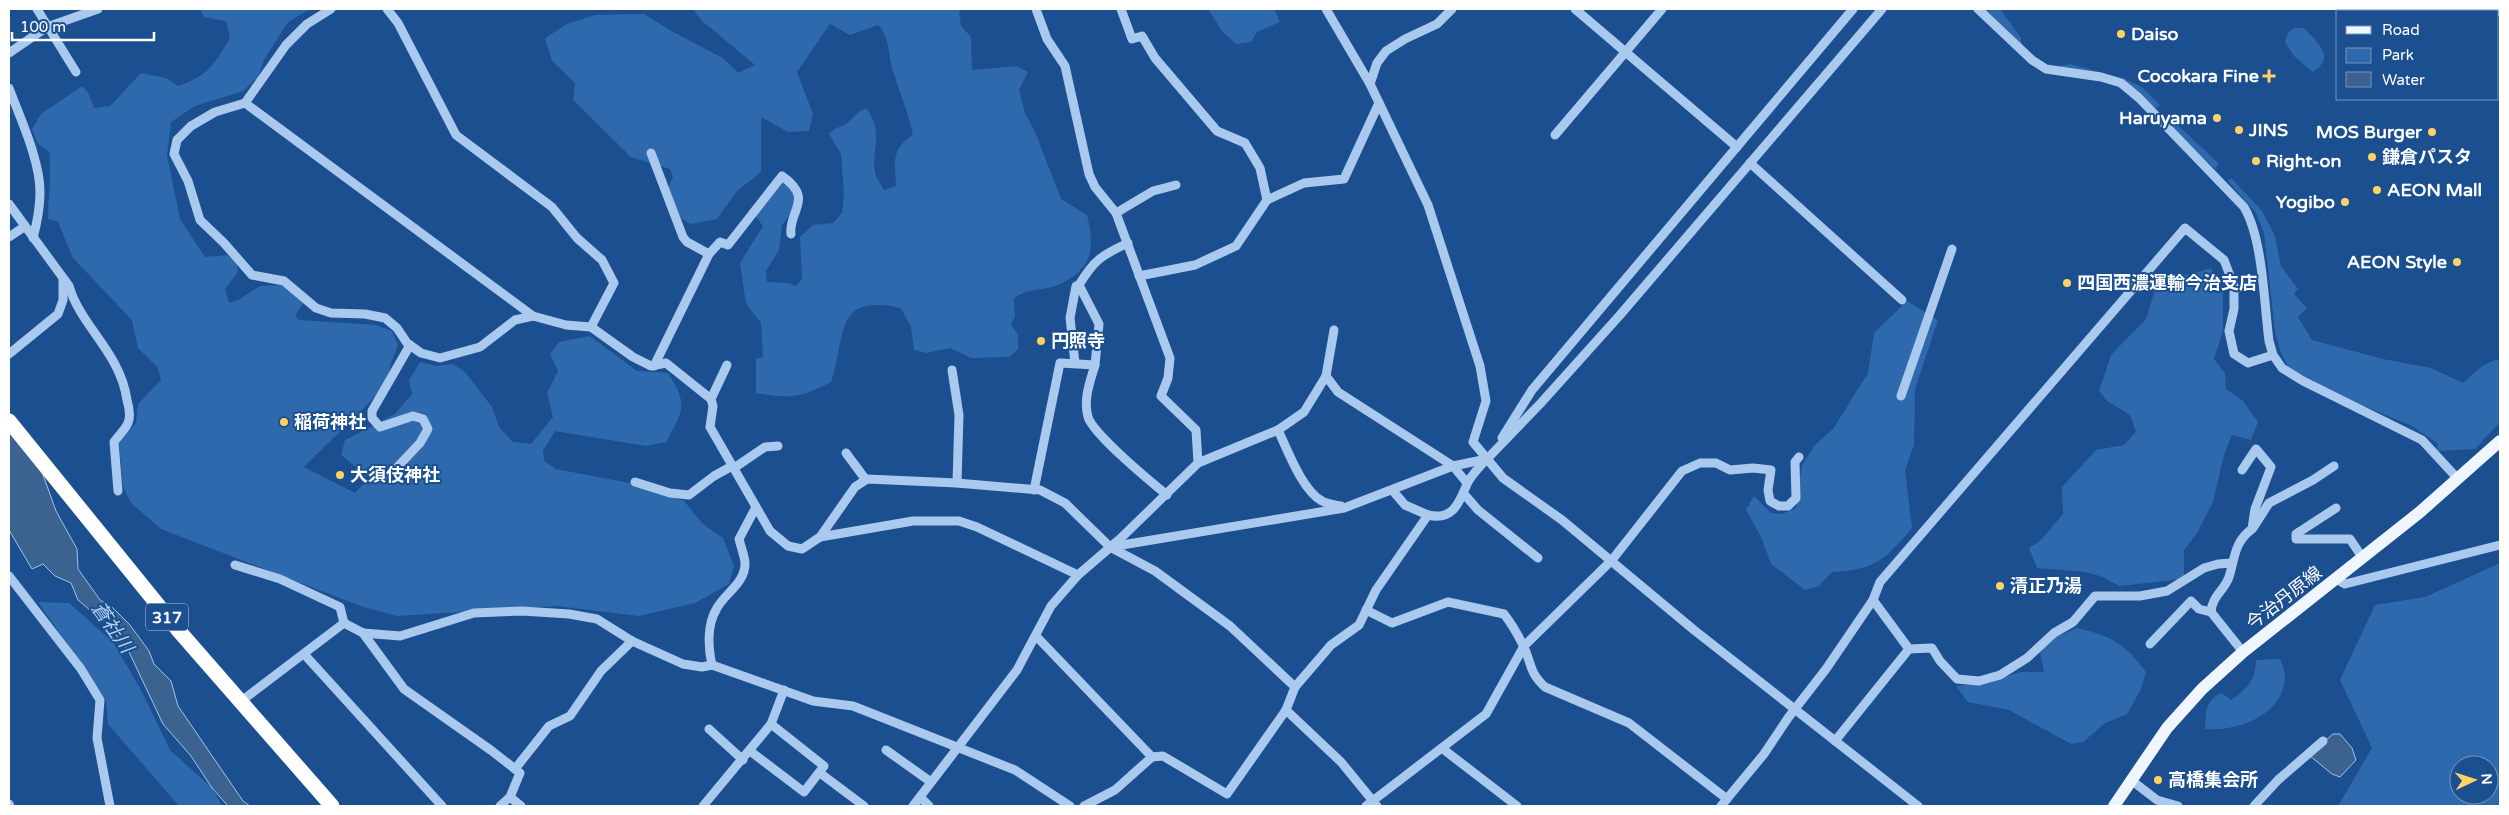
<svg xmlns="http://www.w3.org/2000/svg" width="2509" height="815" font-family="'Varela Round','Noto Sans JP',sans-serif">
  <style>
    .green { fill: #2e69ad; fill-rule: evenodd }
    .water { fill: #3c6290; stroke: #9cc4f0 }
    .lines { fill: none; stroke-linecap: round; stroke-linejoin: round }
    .minor { stroke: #a9c9ee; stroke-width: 9 }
    .major { stroke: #f0f6ff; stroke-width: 12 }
    .highway { stroke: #fff; stroke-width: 15 }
    .poi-dot { fill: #ffd166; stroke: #1b4f8f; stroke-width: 2 }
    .labels { text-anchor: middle; stroke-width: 4; stroke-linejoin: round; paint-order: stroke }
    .shield { fill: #1b4f8f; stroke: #bbcadd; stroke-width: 1 }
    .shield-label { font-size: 16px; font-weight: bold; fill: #fff }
    .poi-label { font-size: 18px; font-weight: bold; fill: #fff; stroke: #1b4f8f; text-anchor: start }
    .street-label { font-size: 18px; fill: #fff; stroke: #1b4f8f }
    .water-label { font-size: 19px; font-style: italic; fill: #b5d3f5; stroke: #1b4f8f }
  </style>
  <rect width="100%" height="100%" fill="#1b4f8f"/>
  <g class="green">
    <path d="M 200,9 L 310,9 L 288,22 L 264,60 L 258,77 L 243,91 L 195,106 L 171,122 L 167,155 L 180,219 L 205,257 L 228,255 L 237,265 L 238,272 L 225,289 L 229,303 L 240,299 L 260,286 L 283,285 L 303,303 L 295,316 L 299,320 L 376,325 L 392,331 L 398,345 L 391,363 L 388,384 L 304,467 L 355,493 L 369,478 L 341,455 L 345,440 L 395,414 L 412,394 L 409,380 L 420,362 L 437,366 L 453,364 L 465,372 L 492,407 L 499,427 L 513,442 L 531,444 L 553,417 L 547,393 L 558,371 L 550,354 L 559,342 L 590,336 L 637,371 L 668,373 C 689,406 683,410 666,442 L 646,446 L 555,431 L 543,451 L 544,461 L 556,469 L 640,485 L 684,501 L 703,524 L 723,538 L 734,566 L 729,584 L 695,603 L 639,616 L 557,606 L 397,616 L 363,607 L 161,529 L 131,503 L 123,487 L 119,443 L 136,423 L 138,404 L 161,380 L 158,368 L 138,348 L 132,320 L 73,258 L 58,222 L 48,219 C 48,196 52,175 49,152 L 38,144 L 32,129 L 41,114 L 82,86 L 89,94 L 94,108 L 110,106 L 141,73 L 166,78 L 178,86 C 208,76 215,64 230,38 L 226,21 L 204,17 Z"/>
    <path d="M 693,9 L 963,9 L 959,12 L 961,26 L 971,37 L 972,70 L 1017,66 L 1028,72 L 1019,90 L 1025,113 L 1036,134 L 1061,199 L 1087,215 C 1095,248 1093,270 1058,285 C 1043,291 1028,288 1014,298 L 1015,317 L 1011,324 L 1018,335 L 1018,349 L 1009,357 L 971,358 L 950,348 L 926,353 L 914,350 L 911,327 L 901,308 C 832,293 847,337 831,382 C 801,398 790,399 756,393 L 756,359 L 763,357 L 761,323 L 746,304 L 740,263 L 763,226 L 753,213 L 782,178 L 795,196 L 793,210 L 782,225 L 779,250 L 766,271 L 767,282 L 788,283 L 796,286 L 802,279 L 800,237 L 813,225 L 833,223 L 842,213 L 844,194 L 841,154 L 829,134 C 835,127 839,128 846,124 C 854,118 856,112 866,108 C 886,133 869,154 876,176 C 878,180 881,185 884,190 L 896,186 C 895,159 891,151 913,134 C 908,113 900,93 893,71 C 888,56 890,37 878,25 L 850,35 L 830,24 L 797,72 L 813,114 L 809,131 L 788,132 L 761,117 L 761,172 L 737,191 L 717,219 L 690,224 L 679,217 L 668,188 L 673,177 L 670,169 L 631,157 L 573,100 L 575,83 L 552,61 L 545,38 L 567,24 L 595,15 L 644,14 L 673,32 L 723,58 L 738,73 L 755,65 L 702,21 Z"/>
    <polygon points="1208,9 1274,9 1280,22 1257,32 1251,42 1236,44 1222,31"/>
    <polygon points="1983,9 2000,9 2021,38 2021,46"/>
    <path d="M 2294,28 L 2304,28 C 2317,43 2337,56 2313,72 L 2294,56 L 2285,42 L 2288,33 Z"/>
    <polygon points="2070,64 2125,79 2142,87 2160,105 2155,109 2121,81 2061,69 2061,66"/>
    <polygon points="2171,119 2219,164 2215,169 2167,123"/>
    <polygon points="2231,178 2262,211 2275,236 2281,266 2298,289 2294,294 2307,308 2298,317 2312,340 2383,359 2431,368 2463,383 2482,366 2497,359 2500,364 2500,422 2475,449 2438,451 2437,443 2412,426 2345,398 2303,378 2289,369 2280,350 2275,331 2264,233 2256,213 2228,181"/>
    <polygon points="2211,268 2223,292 2223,331 2214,359 2225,373 2226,389 2243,401 2258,422 2251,440 2232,435 2224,455 2213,502 2197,533 2184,550 2184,579 2119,586 2103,577 2086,572 2037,568 2029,548 2040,541 2063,514 2062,487 2096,450 2124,445 2136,432 2130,415 2107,401 2099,391 2111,355 2146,319 2155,290 2171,273 2190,275"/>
    <path d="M 1907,301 L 1938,320 L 1915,389 L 1914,445 L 1905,470 L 1912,528 C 1885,560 1875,570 1832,572 L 1819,586 L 1805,590 L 1771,564 L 1761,537 L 1746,510 L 1754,496 L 1771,513 L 1782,514 L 1796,508 L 1802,465 L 1815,445 L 1833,429 L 1868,373 L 1874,333 Z"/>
    <path d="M 2500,563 L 2500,806 L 2338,806 L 2372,748 L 2340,680 L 2375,605 L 2425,597 ZM 2459,765 L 2489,765 L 2489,795 L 2459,795 Z"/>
    <polygon points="38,602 69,603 113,642 142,692 170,750 212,788 222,806 179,806 108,724 106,700"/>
    <path d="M 2077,628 C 2111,636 2125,643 2146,672 L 2141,689 L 2127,714 L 2105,723 L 2083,742 L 2071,744 L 2009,710 L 1968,702 L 1956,686 L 1984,683 L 2021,672 L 2044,672 L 2040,652 L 2056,637 Z"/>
    <path d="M 2280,659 C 2282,664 2285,671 2285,677 C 2284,715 2237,732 2205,729 C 2206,713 2205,699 2222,693 L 2231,700 C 2247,690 2256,679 2256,660 Z"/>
  </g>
  <g class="water">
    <polygon points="9,431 42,472 56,511 77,549 78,569 100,600 112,607 130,625 149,651 154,664 171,681 178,706 243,801 250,806 228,806 212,788 191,756 163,724 129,652 110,627 78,600 71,583 55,576 43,564 32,569 9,530"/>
    <polygon points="2333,734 2340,734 2352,748 2356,760 2340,777 2332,774 2309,755"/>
  </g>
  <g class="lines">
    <g class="minor">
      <polyline points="37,9 76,72"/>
      <polyline points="331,9 307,24 286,45 245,103 215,112 191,126 177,140 174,154 188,181 200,220 224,243 252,275 284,281 316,308 331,313 365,314 385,318 397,328 407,343 421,353 440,358 480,347 515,320 533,316"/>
      <polyline points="387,9 398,23 456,135 552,207 577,238 602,260 614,283 591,327"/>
      <polyline points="1036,9 1047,39 1065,66 1089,174 1095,187 1116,213 1170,358 1168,378 1161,396 1196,430 1198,463"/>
      <polyline points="1121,9 1132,39 1142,36 1155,58 1217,131 1245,143 1260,168 1267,200"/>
      <polyline points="1326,9 1370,84"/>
      <polyline points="1452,9 1437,24 1405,39 1386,51 1377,63 1370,84 1428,205 1480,366 1486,401 1473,442 1503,478 1562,520 1694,630 1918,806"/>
      <polyline points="1575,9 1737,147"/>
      <path d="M 1978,9 L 2032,60 L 2046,69 L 2101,77 L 2121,83 L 2139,98 L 2244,207 C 2263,239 2264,303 2269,341 L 2273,355 L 2282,368 L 2303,381 L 2422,440 L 2458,479"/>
      <polyline points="2496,9 2500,12"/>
      <polyline points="9,53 47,27 98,9"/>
      <path d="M 9,88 C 20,118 40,160 40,192 C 40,208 37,223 33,238"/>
      <polyline points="245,103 533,316 566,325 591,327 633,357 651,366 666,363 711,399 713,406 710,427 770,531 788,546 802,549 820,537 855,487 867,479 957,483 1040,490 1065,503 1110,547 1155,571 1230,626 1295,687 1286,710 1341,762 1377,806"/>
      <polyline points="1555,135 1662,9"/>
      <polyline points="651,153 683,237 687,242 709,254"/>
      <polyline points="1750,163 1902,300"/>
      <path d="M 9,204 L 69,286 C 81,327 120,352 127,400 C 129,407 131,416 128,423 C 125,430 118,436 114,442 L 118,491"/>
      <polyline points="1116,213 1153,191 1176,185"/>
      <polyline points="9,237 24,227"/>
      <polyline points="1139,276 1195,265 1236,246 1267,200 1304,183 1344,179 1379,103"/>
      <polyline points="9,354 58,314 63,300 63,280"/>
      <path d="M 1075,363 L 1070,318 L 1076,286 L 1079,285 C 1094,260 1102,255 1128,243"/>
      <path d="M 1095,365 C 1090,382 1083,399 1088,417 C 1093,434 1151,482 1167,495"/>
      <path d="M 654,366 L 709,254 L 720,242 L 728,245 L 782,176 C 815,199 788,211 791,234"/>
      <polyline points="952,370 959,415 957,483"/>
      <polyline points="1326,376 1334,330"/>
      <polyline points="1901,396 1952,249"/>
      <polyline points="711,399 727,365"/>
      <path d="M 1278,430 C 1288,451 1302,490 1322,501 C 1327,504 1335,505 1341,506"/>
      <polyline points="1502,438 1532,390 1853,9"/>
      <polyline points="846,453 866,480"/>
      <polyline points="734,468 765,447 778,446"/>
      <path d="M 2242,470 L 2256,449 L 2271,467 L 2255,509 L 2252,529 C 2234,542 2235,558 2229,577 C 2224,591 2212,596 2211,612 L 2243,652"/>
      <polyline points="387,478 420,443 428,429 423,419 413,416 380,427 372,418 372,411 410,345"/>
      <polyline points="635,482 670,493 689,495 714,476 732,466"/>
      <polyline points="1034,490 1060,363 1095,365 1099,324 1079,285"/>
      <polyline points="1464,494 1478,510 1538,558"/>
      <path d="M 756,507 L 739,539 C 741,547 744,555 745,562 C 746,583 725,593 717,608 C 707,624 708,647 712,665 L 813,701 L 853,706 L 1015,770 L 1070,806"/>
      <polyline points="2336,508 2296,534 2296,539 2350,539 2362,557"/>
      <path d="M 1428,515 C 1453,521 1459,503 1467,484 C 1471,475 1481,466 1487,458"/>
      <polyline points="2253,528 2269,503 2313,480 2334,466"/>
      <polyline points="820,537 913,521 959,521 977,527 1078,575"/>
      <polyline points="1110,547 1344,508 1453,466 1487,459 1540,404 1620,315 1882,9"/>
      <polyline points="235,565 280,579 340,607 344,623"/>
      <polyline points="9,576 81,669 100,700 97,738 110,806"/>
      <polyline points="2336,579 2345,584 2500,545"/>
      <polyline points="1873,600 1909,649 1932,648 1940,661 1957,679 1979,681 2000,675 2027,658 2054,633 2073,622 2095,596 2140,596 2167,591 2204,568 2218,564 2232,563"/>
      <path d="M 1366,610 L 1392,623 L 1448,602 L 1504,614 C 1511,623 1518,635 1523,645 C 1532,663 1528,671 1545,687 L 1629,723 L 1727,799"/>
      <polyline points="363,633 400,636 474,613 522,611 569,614 597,619 632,641 683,664 702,667 712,665"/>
      <polyline points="1036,636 1152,757"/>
      <polyline points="2150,644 2191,601 2199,609 2211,612"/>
      <polyline points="304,654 442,806"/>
      <polyline points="1295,687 1331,645 1359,625 1376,590 1428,515 1405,505 1393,491"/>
      <polyline points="240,702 344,623 363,633 404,689 492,751 520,773 510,797 500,806"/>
      <polyline points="709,729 743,760"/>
      <polyline points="1835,741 1909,649"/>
      <polyline points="1443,749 1517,806"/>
      <polyline points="886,750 931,782"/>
      <polyline points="750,751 804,792 824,766 771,724"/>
      <polyline points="515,769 549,726 570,716 601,671 632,641"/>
      <polyline points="820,773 864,806"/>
      <polyline points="2131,780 2157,800 2178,806"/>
      <polyline points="510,797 521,806"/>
      <polyline points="920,797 929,806"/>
      <polyline points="9,804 10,806"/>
      <polyline points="703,806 771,724 784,690"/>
      <polyline points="913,806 1017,670 1051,606 1078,575 1121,538 1198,463 1278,430 1304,412 1326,376 1338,392 1453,466 1467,483"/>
      <polyline points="1084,806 1115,790 1152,757 1163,756 1227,794 1286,710"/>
      <polyline points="1366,806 1486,714 1524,646 1612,560 1682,471 1700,463 1716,463 1730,470 1753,468 1771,470 1768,490 1770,501 1779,506 1788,506 1796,498 1795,462 1799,457"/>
      <polyline points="1721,806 1764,754 1788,718 1826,669 1873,600 1880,582 2185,228 2224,260 2234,286 2234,309 2229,331 2234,354 2248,363 2273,355"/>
      <polyline points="2254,806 2278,780 2323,741"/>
    </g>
    <polyline class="major" points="2114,806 2167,728 2202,689 2243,652 2420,512 2500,441"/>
    <polyline class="highway" points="9,421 179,631 332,806"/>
  </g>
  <g class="poi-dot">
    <circle cx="2121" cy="34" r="5"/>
    <path d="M2266.5 68.5h5v5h5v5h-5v5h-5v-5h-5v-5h5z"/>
    <circle cx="2217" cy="118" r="5"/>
    <circle cx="2239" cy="130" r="5"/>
    <circle cx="2432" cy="132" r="5"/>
    <circle cx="2372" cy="157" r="5"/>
    <circle cx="2256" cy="161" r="5"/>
    <circle cx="2377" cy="190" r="5"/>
    <circle cx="2345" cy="202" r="5"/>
    <circle cx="2457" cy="262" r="5"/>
    <circle cx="2067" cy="283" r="5"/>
    <circle cx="1041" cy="341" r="5"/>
    <circle cx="284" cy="422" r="5"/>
    <circle cx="340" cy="475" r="5"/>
    <circle cx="2000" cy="586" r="5"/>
    <circle cx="2158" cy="780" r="5"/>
  </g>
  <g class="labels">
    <rect class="shield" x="146" y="603.5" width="42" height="27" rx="4"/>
    <g class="shield-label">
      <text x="167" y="623">317</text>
    </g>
    <g class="poi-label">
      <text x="2131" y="40">Daiso</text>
      <text x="2259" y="82" text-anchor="end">Cocokara Fine</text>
      <text x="2207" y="124" text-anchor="end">Haruyama</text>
      <text x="2249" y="136">JINS</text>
      <text x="2422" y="138" text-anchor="end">MOS Burger</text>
      <text x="2382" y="163">鎌倉パスタ</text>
      <text x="2266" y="167">Right-on</text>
      <text x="2387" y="196">AEON Mall</text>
      <text x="2335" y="208" text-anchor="end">Yogibo</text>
      <text x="2447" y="268" text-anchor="end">AEON Style</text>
      <text x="2077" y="289">四国西濃運輸今治支店</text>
      <text x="1051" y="347">円照寺</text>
      <text x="294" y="428">稲荷神社</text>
      <text x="350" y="481">大須伎神社</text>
      <text x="2010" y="592">清正乃湯</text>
      <text x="2168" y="786">高橋集会所</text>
    </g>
    <g class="street-label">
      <text transform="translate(2284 598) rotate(-38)" y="6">今治丹原線</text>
    </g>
    <g class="water-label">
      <text transform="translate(113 627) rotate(55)" y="7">蒼社川</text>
    </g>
  </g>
  <rect width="2509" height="815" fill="none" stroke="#ffffff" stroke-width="20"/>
  <rect x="2336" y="10" width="162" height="90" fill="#1b4f8f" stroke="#7695bc"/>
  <rect x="2346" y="26" width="25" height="8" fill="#f0f6ff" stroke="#7695bc"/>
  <text x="2382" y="35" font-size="15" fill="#ffffff">Road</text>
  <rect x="2346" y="48" width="25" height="15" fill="#2e69ad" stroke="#7695bc"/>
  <text x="2382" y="60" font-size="15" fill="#ffffff">Park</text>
  <rect x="2346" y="72" width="25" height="15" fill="#3c6290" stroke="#7695bc"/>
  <text x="2382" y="85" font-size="15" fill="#ffffff">Water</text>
  <g transform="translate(2474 780) rotate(86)"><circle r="24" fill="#1b4f8f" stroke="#7695bc"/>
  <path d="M0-4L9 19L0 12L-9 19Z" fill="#ffd166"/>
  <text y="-8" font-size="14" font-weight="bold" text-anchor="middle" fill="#ffffff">N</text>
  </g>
  <path d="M12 32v8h142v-8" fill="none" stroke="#ffffff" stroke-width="2.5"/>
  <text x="20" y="32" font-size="15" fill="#ffffff" stroke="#1b4f8f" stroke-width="4" paint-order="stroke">100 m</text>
</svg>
